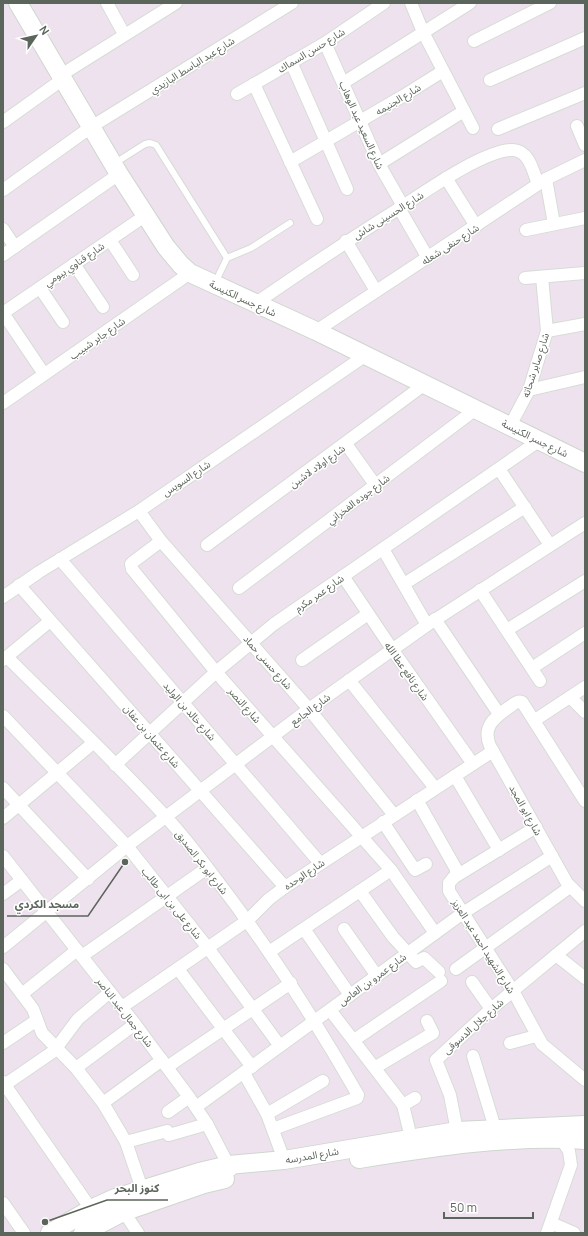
<svg xmlns="http://www.w3.org/2000/svg" width="588" height="1236" font-family="Manrope,'Noto Sans Arabic',sans-serif">
  <style>
    .lines { fill: none; stroke-linecap: round; stroke-linejoin: round }
    .service-casing { stroke: #d6ddd5; stroke-width: 8 }
    .minor-casing { stroke: #d6ddd5; stroke-width: 14 }
    .secondary-casing { stroke: #ced7cd; stroke-width: 20 }
    .service { stroke: #fff; stroke-width: 6 }
    .minor { stroke: #fff; stroke-width: 12 }
    .secondary { stroke: #fff; stroke-width: 18 }
    .labels { text-anchor: middle; stroke-width: 3; stroke-linejoin: round; paint-order: stroke }
    .street-label { font-size: 10px; fill: #5c655b; stroke: #fff }
    .leader { fill: none; stroke: #5c655b; stroke-width: 1.5 }
    .callout-dot { fill: #5c655b; stroke: #fff; stroke-width: 1.5 }
    .callout-label { font-size: 11px; text-anchor: middle; font-weight: bold; fill: #5c655b; stroke: #fff; stroke-width: 3; stroke-linejoin: round; paint-order: stroke }
  </style>
  <rect width="100%" height="100%" fill="#efe2ef"/>
  <g class="lines">
    <defs>
      <g id="service">
        <polyline points="115,163 145,144 150,143 156,145 227,258"/>
        <polyline points="215,283 227,258 251,248 290,223"/>
      </g>
      <g id="minor">
        <polyline points="107,3 124,34"/>
        <polyline points="411,3 423,32 473,128"/>
        <polyline points="474,41 550,3"/>
        <polyline points="325,43 379,164 403,206"/>
        <polyline points="291,62 347,189"/>
        <polyline points="61,75 176,3"/>
        <polyline points="490,80 585,38"/>
        <polyline points="343,83 470,3"/>
        <polyline points="254,84 317,219"/>
        <polyline points="237,94 325,43 384,3"/>
        <polyline points="3,122 63,79"/>
        <polyline points="577,126 585,145"/>
        <polyline points="498,129 585,93"/>
        <polyline points="290,162 403,96 443,71"/>
        <polyline points="379,164 464,111"/>
        <polyline points="446,178 476,226"/>
        <polyline points="546,179 554,224"/>
        <polyline points="3,190 91,127 292,3"/>
        <polyline points="399,208 428,258"/>
        <polyline points="3,229 15,247"/>
        <polyline points="526,230 585,218"/>
        <polyline points="110,240 133,275"/>
        <polyline points="346,241 376,291"/>
        <polyline points="3,255 119,174"/>
        <polyline points="74,264 103,307"/>
        <polyline points="525,278 585,273"/>
        <polyline points="40,288 63,322"/>
        <path d="M 256,303 C 304,270 353,237 403,206 C 426,191 486,149 513,150 C 530,151 533,172 538,184"/>
        <polyline points="3,313 146,215"/>
        <polyline points="3,313 44,374"/>
        <polyline points="316,331 546,179 585,160"/>
        <polyline points="547,331 585,324"/>
        <polyline points="529,390 585,377"/>
        <polyline points="3,403 190,273"/>
        <polyline points="510,426 529,390 547,331 542,277"/>
        <polyline points="346,444 376,486"/>
        <polyline points="499,469 550,545"/>
        <polyline points="139,511 161,541 309,709 394,815"/>
        <polyline points="161,541 133,562 131,564 132,569 216,672 391,870 435,933"/>
        <polyline points="207,545 425,384"/>
        <polyline points="383,549 427,625"/>
        <polyline points="60,559 320,863"/>
        <polyline points="343,576 392,649 473,764"/>
        <polyline points="404,584 525,507"/>
        <polyline points="19,585 285,887"/>
        <polyline points="239,588 476,409"/>
        <polyline points="480,590 540,681"/>
        <polyline points="3,597 39,572 139,511 366,355"/>
        <polyline points="435,619 499,714"/>
        <polyline points="507,630 585,581"/>
        <path d="M 7,657 C 60,710 115,761 165,816 C 182,834 198,855 213,875 C 267,945 314,1018 358,1095 L 357,1098 L 273,1129"/>
        <polyline points="3,660 50,621"/>
        <polyline points="302,660 368,614"/>
        <polyline points="532,668 585,633"/>
        <polyline points="349,680 435,788"/>
        <polyline points="570,697 585,712"/>
        <polyline points="3,716 127,846 208,948 280,1046"/>
        <polyline points="535,720 585,687"/>
        <polyline points="115,765 216,672 274,624 540,440"/>
        <polyline points="455,776 499,850"/>
        <polyline points="3,788 88,879"/>
        <polyline points="417,800 456,869 456,875 449,883 449,891 513,991 542,1044 585,1080"/>
        <path d="M 585,801 L 522,702 C 517,700 513,705 508,708 C 494,718 482,727 490,746 L 567,883 L 585,901"/>
        <polyline points="3,818 93,743"/>
        <polyline points="383,822 415,870 426,864"/>
        <polyline points="3,856 135,1024 189,1097 207,1124 231,1170"/>
        <polyline points="453,878 536,827"/>
        <polyline points="360,891 393,937 416,962 424,958 439,972"/>
        <polyline points="3,894 22,880"/>
        <polyline points="304,929 350,995"/>
        <polyline points="344,929 377,976"/>
        <polyline points="3,947 127,846 309,709 427,625 585,523"/>
        <polyline points="269,952 391,870"/>
        <polyline points="556,955 585,978"/>
        <polyline points="82,956 207,868"/>
        <polyline points="3,969 33,1009 42,1033 76,1068 103,1103 126,1142 142,1189"/>
        <polyline points="178,969 252,1067"/>
        <polyline points="456,969 570,887"/>
        <polyline points="472,982 491,1009"/>
        <polyline points="22,994 77,950"/>
        <polyline points="122,1007 248,920 269,899 285,887 493,751"/>
        <polyline points="330,1010 403,1105 411,1138"/>
        <polyline points="354,1040 441,981"/>
        <polyline points="3,1043 37,1020"/>
        <polyline points="510,1043 536,1036"/>
        <polyline points="473,1056 495,1128"/>
        <polyline points="167,1067 291,983"/>
        <polyline points="376,1067 433,1033 427,1021"/>
        <polyline points="76,1068 135,1024"/>
        <polyline points="244,1073 267,1114 284,1160"/>
        <polyline points="3,1082 91,1209"/>
        <polyline points="3,1086 54,1051 78,1019 110,992"/>
        <polyline points="103,1103 162,1060"/>
        <polyline points="403,1105 415,1098"/>
        <polyline points="196,1107 463,913 552,856"/>
        <polyline points="168,1112 189,1097"/>
        <polyline points="267,1114 323,1081"/>
        <polyline points="457,1131 450,1095 436,1060 491,1009 585,931"/>
        <polyline points="126,1142 167,1131 169,1135 207,1124"/>
        <polyline points="3,1203 24,1233"/>
        <polyline points="120,1206 138,1233"/>
        <polyline points="551,1223 574,1233"/>
        <polyline points="547,1233 571,1165 569,1151 559,1136"/>
      </g>
      <g id="secondary">
        <polyline points="18,3 119,174 166,247 181,265 190,273 214,284 316,331 585,463"/>
        <path d="M 359,1159 C 434,1147 510,1135 585,1140"/>
        <polyline points="50,1233 91,1209 115,1198 199,1172 229,1165 284,1160 457,1131 585,1125"/>
        <polyline points="83,1233 123,1212 204,1184 225,1179"/>
      </g>
    </defs>
    <use href="#service" class="service-casing"/>
    <use href="#minor" class="minor-casing"/>
    <use href="#secondary" class="secondary-casing"/>
    <use href="#service" class="service"/>
    <use href="#minor" class="minor"/>
    <use href="#secondary" class="secondary"/>
  </g>
  <g class="labels">
    <g class="street-label">
      <text transform="translate(311 50) rotate(-31)" y="4">شارع حسن السماك</text>
      <text transform="translate(192 65) rotate(-32)" y="4">شارع عبد الباسط البازيدي</text>
      <text transform="translate(398 99) rotate(-31)" y="4">شارع الجنيمه</text>
      <text transform="translate(362 125) rotate(66)" y="4">شارع السعيد عبد الوهاب</text>
      <text transform="translate(388 215) rotate(-32)" y="4">شارع الحسينى شاش</text>
      <text transform="translate(450 244) rotate(-33)" y="4">شارع حنفى شعله</text>
      <text transform="translate(74 264) rotate(-34)" y="4">شارع قناوي بيومي</text>
      <text transform="translate(243 298) rotate(25)" y="4">شارع جسر الكنيسة</text>
      <text transform="translate(97 338) rotate(-35)" y="4">شارع جابر شبيب</text>
      <text transform="translate(535 365) rotate(-72)" y="4">شارع صابر شحاته</text>
      <text transform="translate(535 438) rotate(26)" y="4">شارع جسر الكنيسة</text>
      <text transform="translate(317 466) rotate(-36)" y="4">شارع اولاد لاشين</text>
      <text transform="translate(186 478) rotate(-34)" y="4">شارع السويس</text>
      <text transform="translate(358 499) rotate(-37)" y="4">شارع جوده الفخراني</text>
      <text transform="translate(319 593) rotate(-35)" y="4">شارع عمر مكرم</text>
      <text transform="translate(268 662) rotate(49)" y="4">شارع حسنى حماد</text>
      <text transform="translate(407 671) rotate(55)" y="4">شارع نافع عطا الله</text>
      <text transform="translate(245 705) rotate(49)" y="4">شارع النصر</text>
      <text transform="translate(310 709) rotate(-36)" y="4">شارع الجامع</text>
      <text transform="translate(190 711) rotate(49)" y="4">شارع خالد بن الوليد</text>
      <text transform="translate(152 736) rotate(49)" y="4">شارع عثمان بن عفان</text>
      <text transform="translate(526 810) rotate(61)" y="4">شارع ابو المجد</text>
      <text transform="translate(202 862) rotate(52)" y="4">شارع ابو بكر الصديق</text>
      <text transform="translate(304 874) rotate(-34)" y="4">شارع الوحده</text>
      <text transform="translate(172 903) rotate(51)" y="4">شارع على بن ابى طالب</text>
      <text transform="translate(484 946) rotate(58)" y="4">شارع الشهيد احمد عبد العزيز</text>
      <text transform="translate(372 979) rotate(-36)" y="4">شارع عمرو بن العاص</text>
      <text transform="translate(125 1012) rotate(52)" y="4">شارع جمال عبد الناصر</text>
      <text transform="translate(473 1026) rotate(-42)" y="4">شارع جلال الدسوقى</text>
      <text transform="translate(312 1155) rotate(-10)" y="4">شارع المدرسه</text>
    </g>
  </g>
  <path class="leader" d="M125 862L88 916H7M45 1222L107 1200H168"/>
  <g class="callout-dot">
    <circle cx="125" cy="862" r="4"/>
    <circle cx="45" cy="1222" r="4"/>
  </g>
  <g class="callout-label">
    <text x="47" y="908">مسجد الكردي</text>
    <text x="137" y="1192">كنوز البحر</text>
  </g>
  <rect width="588" height="1236" fill="none" stroke="#5c655b" stroke-width="8"/>
  <g transform="translate(36 36) rotate(56)" stroke="#ffffff" stroke-width="3" paint-order="stroke">
  <path d="M0-3L7 15L0 10L-7 15Z" fill="#5c655b"/>
  <text y="-6" font-size="11" font-weight="bold" text-anchor="middle" fill="#5c655b">N</text>
  </g>
  <path d="M444 1212v6h89v-6" fill="none" stroke="#5c655b" stroke-width="2"/>
  <text x="450" y="1212" font-size="12" fill="#5c655b" stroke="#ffffff" stroke-width="3" paint-order="stroke">50 m</text>
</svg>
